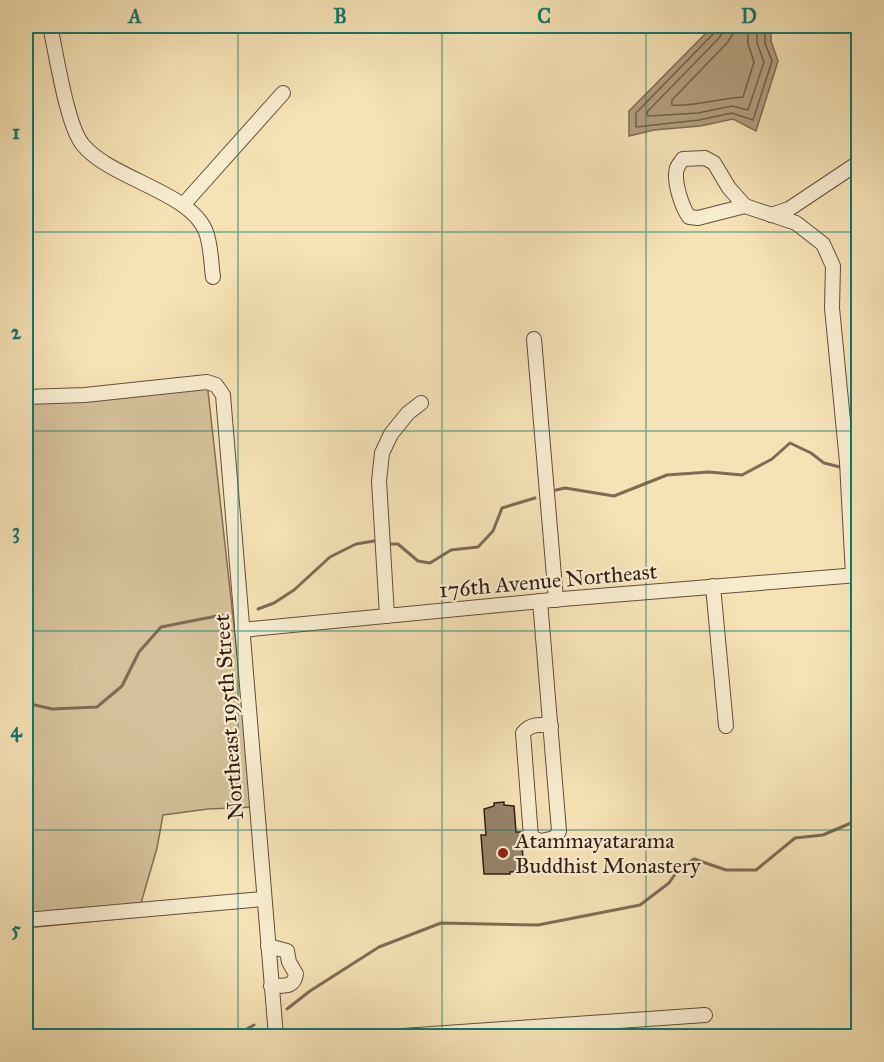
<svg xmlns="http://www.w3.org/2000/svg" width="884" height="1062" font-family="'IM FELL Great Primer',serif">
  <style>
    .green { fill: #d4c09a; stroke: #836e57; stroke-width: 1.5 }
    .water { fill: #b39f7e; stroke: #7f6b54; stroke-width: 1.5 }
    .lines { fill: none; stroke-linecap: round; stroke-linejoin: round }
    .shore { stroke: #725e49; stroke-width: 1.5 }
    .stream { stroke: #7f6b54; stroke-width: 3 }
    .building { fill: #978368; stroke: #321c14; stroke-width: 1.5 }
    .minor-casing { stroke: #634e3c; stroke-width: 16 }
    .minor { stroke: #f8eccf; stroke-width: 14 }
    .grid { fill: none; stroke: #0f766e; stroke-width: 1.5; stroke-opacity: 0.55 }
    .poi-dot { fill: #8f2418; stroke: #f8eccf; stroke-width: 2 }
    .labels { text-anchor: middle; stroke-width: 4.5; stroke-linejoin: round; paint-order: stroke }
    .street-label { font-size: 22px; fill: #321c14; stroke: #f8eccf }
    .poi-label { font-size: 22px; fill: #321c14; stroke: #f8eccf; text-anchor: start }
    .neatline { fill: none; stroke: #0f766e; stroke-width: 2 }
    .grid-label { font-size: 20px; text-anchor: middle; font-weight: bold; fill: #0f766e }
  </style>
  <rect width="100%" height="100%" fill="#f5e2b5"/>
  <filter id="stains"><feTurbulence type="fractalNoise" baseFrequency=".00333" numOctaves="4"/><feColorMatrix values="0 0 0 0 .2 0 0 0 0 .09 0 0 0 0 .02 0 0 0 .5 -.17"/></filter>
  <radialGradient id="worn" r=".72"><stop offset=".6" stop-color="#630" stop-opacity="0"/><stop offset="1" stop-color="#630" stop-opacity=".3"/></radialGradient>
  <polygon class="green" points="207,382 254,807 208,809 163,815 157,848 137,917 26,928 26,397"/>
  <polygon class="water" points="713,26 771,26 771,41 778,61 756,131 733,119 700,126 654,130 629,136 629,111"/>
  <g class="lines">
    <g class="shore">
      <polyline points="716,26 715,32 636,113 636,127 699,120 732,113 753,120 772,61 765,43 765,26"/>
      <polyline points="724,26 720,37 647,112 648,116 698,113 732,106 748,110 764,62 757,43 757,26"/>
      <path d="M 733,26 L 732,35 L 727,43 L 672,100 L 672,105 C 695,107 720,98 743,97 L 754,62 L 748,44 L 748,26"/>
    </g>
    <g class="stream">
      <polyline points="851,468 858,469"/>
      <polyline points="556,490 565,488 614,496 667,475 709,472 742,475 772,459 790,443 811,453 824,463 844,468"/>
      <polyline points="391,544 398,544 418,561 430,563 451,550 478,547 493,531 502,508 535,498"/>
      <polyline points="258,609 274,603 294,590 330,557 356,544 374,541"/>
      <polyline points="26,703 52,709 97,707 122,686 139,652 161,627 222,615"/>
      <polyline points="287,1009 310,991 379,947 441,923 538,925 640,905 669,883 678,870 694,859 726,870 756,870 795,838 823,835 858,820"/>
      <polyline points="234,1036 254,1025"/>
    </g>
  </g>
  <polygon class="building" points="504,802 504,805 514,806 516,832 521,832 524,871 510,872 510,874 484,874 481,835 486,835 484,809 494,806 494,803"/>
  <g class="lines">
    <defs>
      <g id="minor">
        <path d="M 50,26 C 56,52 67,127 83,145 C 111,179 191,192 206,232 C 211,245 211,263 213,277"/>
        <polyline points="183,205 283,93"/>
        <path d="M 745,206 L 729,188 L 714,163 L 705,158 L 683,159 C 681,162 678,165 677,168 C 673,181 682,207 689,217 L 698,218 L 745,206 L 796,223 L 823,244 L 833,266 L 832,308 L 847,462 L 853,575"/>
        <polyline points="771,215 789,209 858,163"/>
        <polyline points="534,339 556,600"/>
        <polyline points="26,397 85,395 207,382 216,385 223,395 276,1036"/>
        <polyline points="713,586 726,726"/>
        <path d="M 540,601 L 559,831 L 555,838 L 540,841 L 531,837 L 523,733 C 530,724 540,724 551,726"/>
        <polyline points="387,616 379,481 382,453 391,434 408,413 421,403"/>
        <polyline points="242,630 562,599 858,575"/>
        <polyline points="26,920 263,899"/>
        <path d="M 268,946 L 287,951 L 289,962 L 296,974 C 294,989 282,985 271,986"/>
        <polyline points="403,1036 705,1015"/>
      </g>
    </defs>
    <use href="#minor" class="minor-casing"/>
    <use href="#minor" class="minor"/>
  </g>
  <path class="grid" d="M 238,26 L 238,1036M 442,26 L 442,1036M 646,26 L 646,1036M 26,232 L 858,232M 26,431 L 858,431M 26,631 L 858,631M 26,830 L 858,830"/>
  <circle class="poi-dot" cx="503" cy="853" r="6"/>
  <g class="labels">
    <g class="street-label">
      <text transform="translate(548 580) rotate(-5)" y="8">176th Avenue Northeast</text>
      <text transform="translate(228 717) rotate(-94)" y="8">Northeast 195th Street</text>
    </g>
    <g class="poi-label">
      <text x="515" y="848">Atammayatarama<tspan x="515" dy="25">Buddhist Monastery</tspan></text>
    </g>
  </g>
  <rect width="884" height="1062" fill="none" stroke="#f5e2b5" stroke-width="66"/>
  <rect x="33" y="33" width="818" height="996" class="neatline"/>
  <g class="grid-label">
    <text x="135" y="23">A</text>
    <text x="340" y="23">B</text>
    <text x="544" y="23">C</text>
    <text x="749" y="23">D</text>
    <text x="16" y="139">1</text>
    <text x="16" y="339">2</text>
    <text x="16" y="538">3</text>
    <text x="16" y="737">4</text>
    <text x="16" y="936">5</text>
  </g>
  <rect width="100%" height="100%" filter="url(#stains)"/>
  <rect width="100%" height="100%" fill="url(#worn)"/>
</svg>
